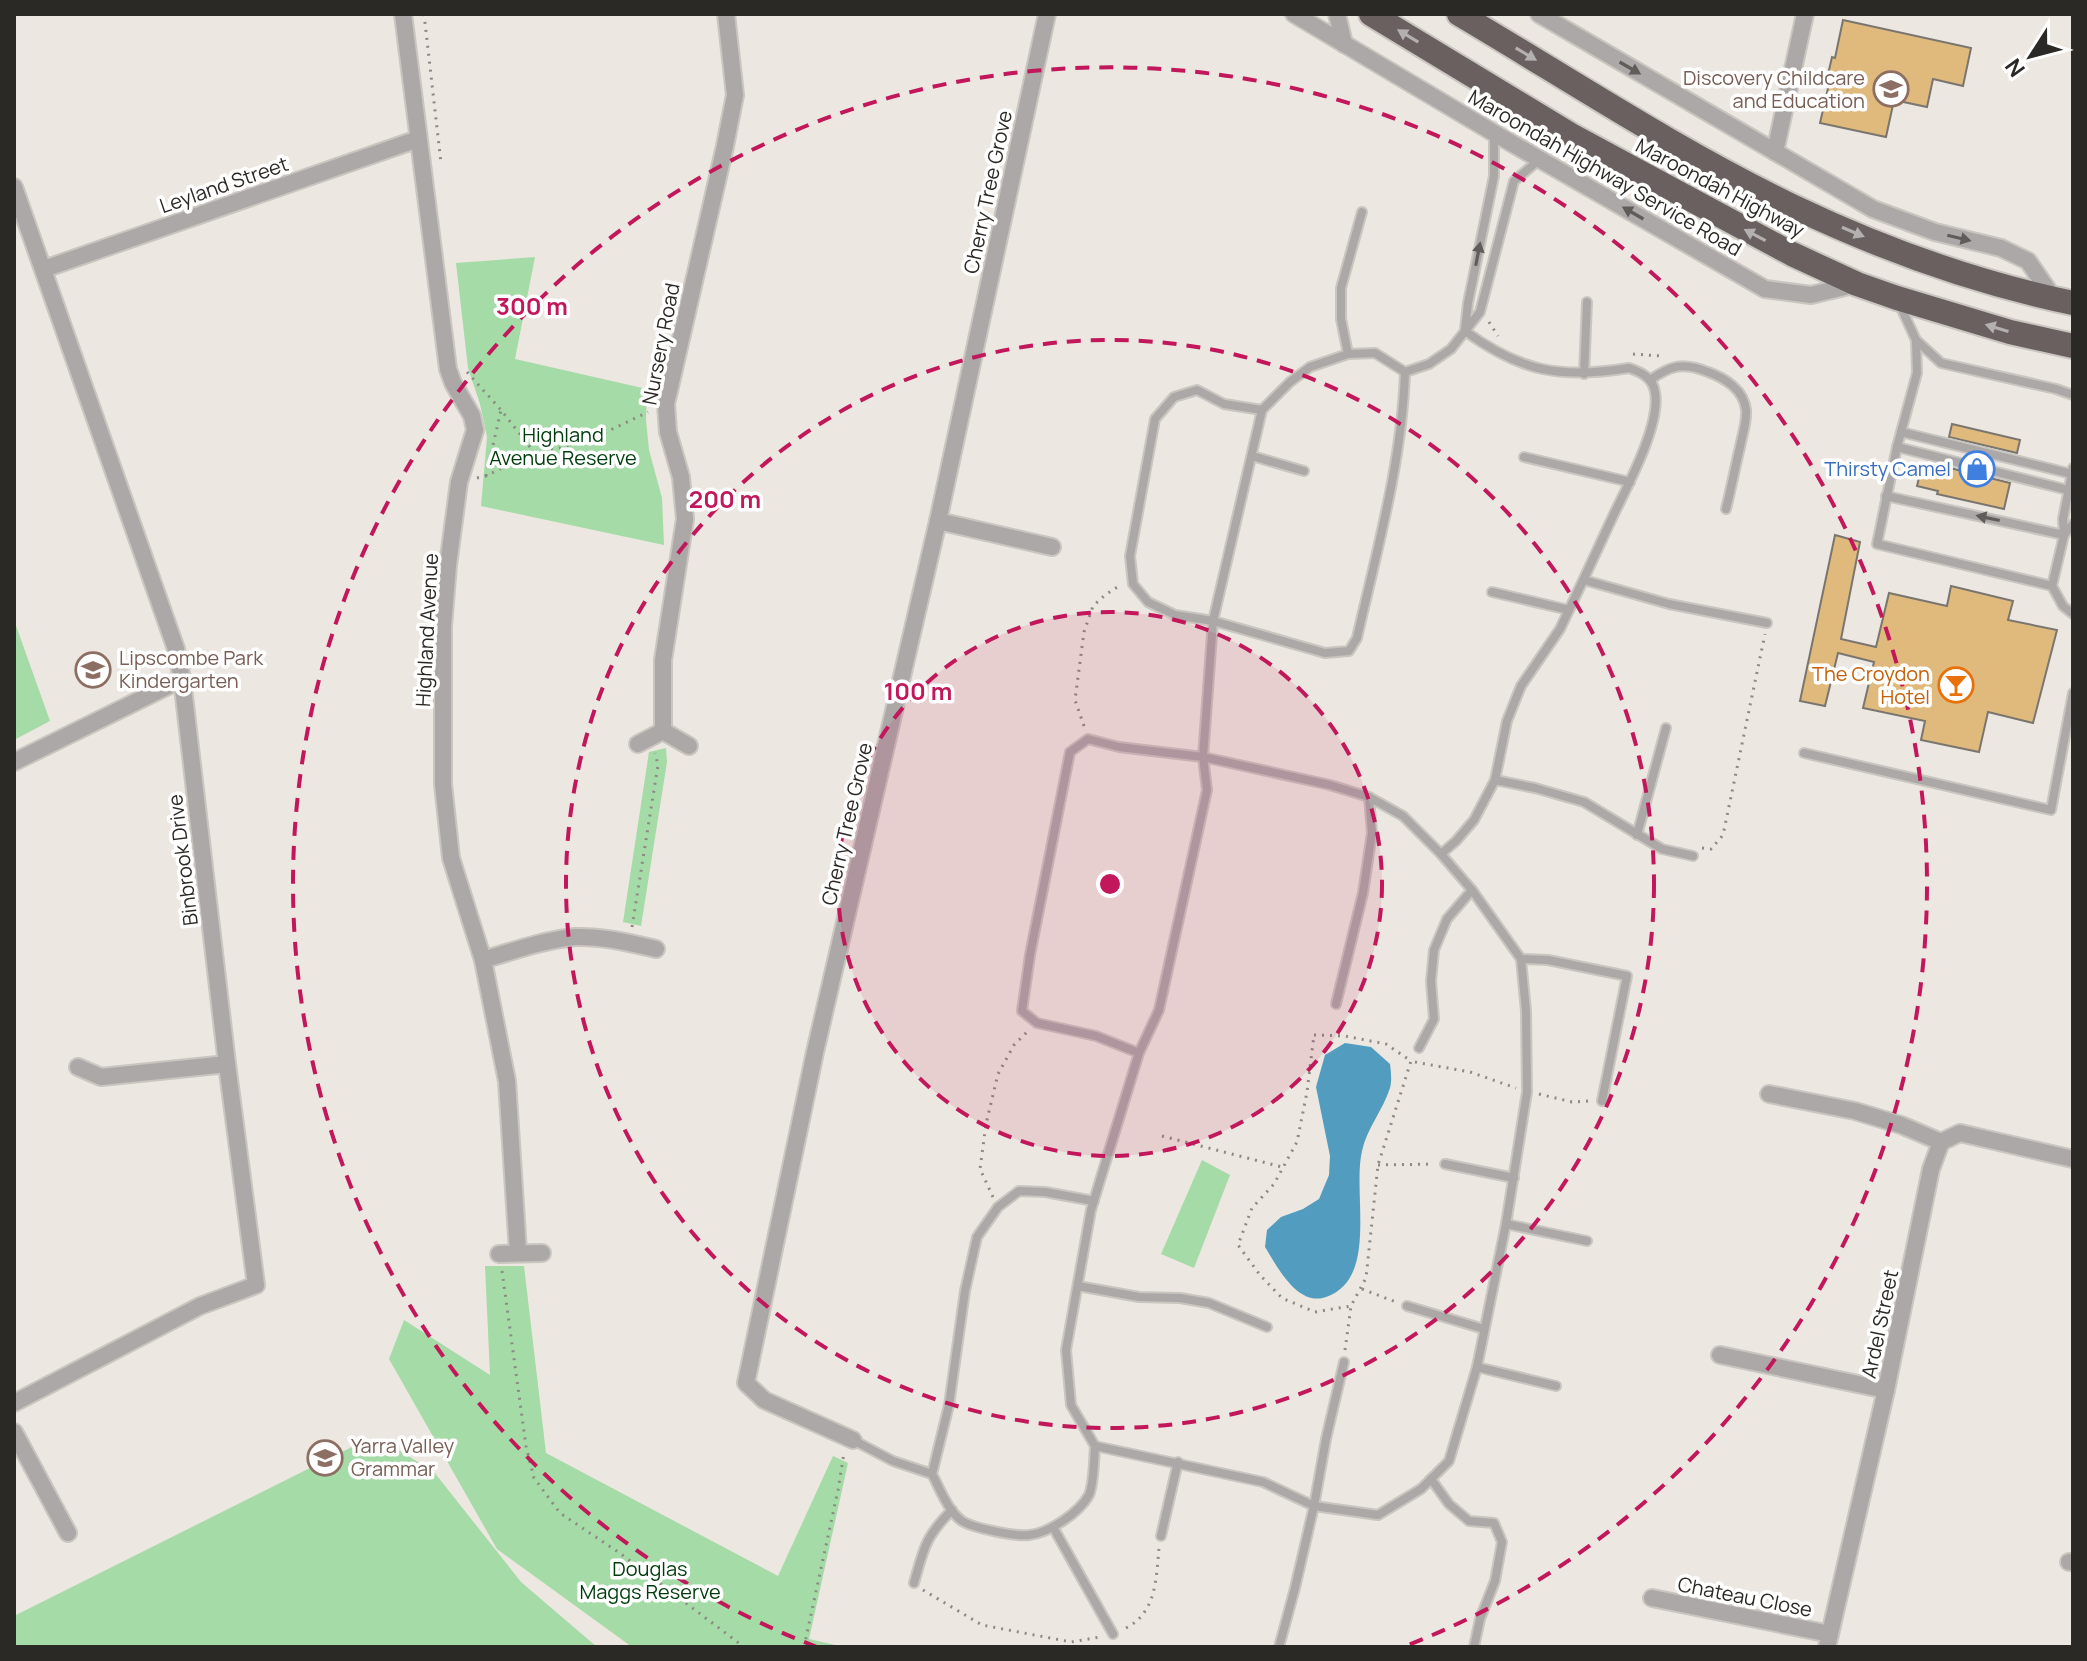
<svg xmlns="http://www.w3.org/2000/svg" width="2087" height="1661" font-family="Manrope,sans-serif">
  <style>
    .green { fill: #a5dba7 }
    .water { fill: #519cbf }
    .building { fill: #e0ba7c; stroke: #7a766f; stroke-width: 2 }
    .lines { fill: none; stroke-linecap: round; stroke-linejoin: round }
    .lane-casing { stroke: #c9c5bf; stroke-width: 12 }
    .street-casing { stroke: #c9c5bf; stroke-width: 20 }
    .highway-casing { stroke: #c9c5bf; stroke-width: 28 }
    .path { stroke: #8d8a85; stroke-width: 3; stroke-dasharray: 2 6; stroke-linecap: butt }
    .lane { stroke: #aca8a8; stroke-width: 8 }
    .street { stroke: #aca8a8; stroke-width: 16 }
    .highway { stroke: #69605f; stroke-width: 24 }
    .oneway { fill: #b4b0af }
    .oneway2 { fill: #5f5c5a }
    .ring { fill: none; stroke: #c2185b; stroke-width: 4; stroke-dasharray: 14 10 }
    .labels { text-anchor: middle; stroke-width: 7; stroke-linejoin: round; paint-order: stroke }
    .education-label { font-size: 20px; fill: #785e54; stroke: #fff; text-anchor: start }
    .street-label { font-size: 20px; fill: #2b2926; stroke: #fff }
    .park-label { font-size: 20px; fill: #003d0c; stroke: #fff }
    .shop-label { font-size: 20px; fill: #366cbe; stroke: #fff; text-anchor: end }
    .food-label { font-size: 20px; fill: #c56008; stroke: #fff; text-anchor: end }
    .centre { fill: #c2185b; stroke: #fff; stroke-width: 4 }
    .ring-label { font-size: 24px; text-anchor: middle; font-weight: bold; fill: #c2185b; stroke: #fff; stroke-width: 7; stroke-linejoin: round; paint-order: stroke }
  </style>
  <rect width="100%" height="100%" fill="#ece7e0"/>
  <g class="green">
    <polygon points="535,257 515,359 647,389 646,420 649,450 662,498 664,545 481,506 487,437 480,404 468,368 456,263"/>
    <polygon points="14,620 50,721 14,740"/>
    <polygon points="666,748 667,762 641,926 623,922 649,752"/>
    <polygon points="1202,1160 1230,1175 1194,1268 1161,1254"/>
    <polygon points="485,1266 524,1266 546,1453 778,1576 833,1456 848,1463 809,1639 844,1647 632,1647 497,1549 389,1359 404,1320 490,1375"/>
    <polygon points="356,1445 400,1451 434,1472 521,1582 597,1647 14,1647 14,1616"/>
  </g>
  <path class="water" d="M 1345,1043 L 1371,1047 L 1390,1064 C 1391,1072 1392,1081 1390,1088 C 1383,1110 1367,1128 1362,1151 C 1352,1193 1379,1279 1326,1297 C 1297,1307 1277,1266 1265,1247 L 1267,1230 L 1281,1217 L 1303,1209 L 1319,1199 L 1329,1175 L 1330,1156 L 1316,1087 L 1325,1055 Z"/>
  <g class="building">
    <polygon points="1843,20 1971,48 1963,86 1933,79 1927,107 1894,100 1886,137 1820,123 1829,84 1826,83 1832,57 1835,58"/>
    <polygon points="1952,424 2020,440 2017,453 1949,437"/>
    <polygon points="1922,466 1941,471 1942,466 2010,483 2004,509 1937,494 1938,491 1917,486"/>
    <polygon points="1835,535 1860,542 1841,639 1876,647 1889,593 1947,606 1951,586 2013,601 2008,620 2057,630 2033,723 1988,712 1979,752 1921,740 1925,721 1863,708 1874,662 1838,653 1825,706 1800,701"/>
  </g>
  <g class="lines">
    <defs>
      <g id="lane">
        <polyline points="1899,303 1916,340 1941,363 2056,389 2073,395"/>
        <polyline points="1465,330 1468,303 1494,176 1494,135"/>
        <polyline points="1916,340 1917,373 1897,447 1877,544 2052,586"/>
        <polyline points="1348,354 1341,319 1341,288 1362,212"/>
        <polyline points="1584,374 1587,302"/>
        <path d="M 1650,380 C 1671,365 1683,362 1708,372 C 1725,378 1744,390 1746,410 C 1747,422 1742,436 1740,447 C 1735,468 1731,489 1726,509"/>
        <path d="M 1262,410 L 1224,404 L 1197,390 L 1174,397 L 1155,419 L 1130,556 L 1133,584 L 1148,602 L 1175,615 L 1213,621 L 1325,653 L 1349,651 L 1357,638 C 1377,550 1402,462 1405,372"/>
        <polyline points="1901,432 2072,474"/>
        <polyline points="1897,447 2068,490"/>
        <polyline points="1252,456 1304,471"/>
        <polyline points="1524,457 1630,482"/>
        <polyline points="2073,468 2063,519 2064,535 2052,586 2063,606 2073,614"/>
        <polyline points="1886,496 2064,535"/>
        <polyline points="2064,535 2073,524"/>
        <polyline points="1584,580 1669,604 1767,623"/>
        <polyline points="1492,592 1569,610"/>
        <polyline points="1804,753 2051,810 2073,693"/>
        <polyline points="1495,780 1535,788 1584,802 1662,849 1693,856"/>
        <polyline points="1637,835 1666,728"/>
        <path d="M 1441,854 L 1456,841 L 1474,820 L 1495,780 L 1507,721 L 1521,686 L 1560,629 L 1569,610 C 1584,579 1599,546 1614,514 C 1628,485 1661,424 1655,392 C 1653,378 1641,372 1629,368 C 1561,379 1521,372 1465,331"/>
        <polyline points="1521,959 1548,960 1627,976 1602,1101"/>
        <polyline points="1336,1004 1363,893 1372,833 1369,797"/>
        <polyline points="1419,1048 1434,1019 1431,981 1434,950 1447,919 1472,890"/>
        <polyline points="1139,1053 1096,1036 1037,1023 1022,1011 1030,955 1070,752 1088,739 1119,747 1203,757 1330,785 1369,797 1403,816 1441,854 1472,890 1521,959 1526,1011 1527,1092 1506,1224 1477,1367 1449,1461 1421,1489 1378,1515 1314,1506 1263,1482 1095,1446 1071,1405 1066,1350 1091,1210 1139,1053 1159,1010 1207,790 1203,757 1213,621 1262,410 1290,382 1310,367 1348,354 1375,353 1405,372 1429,364 1451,349 1480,312 1514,181 1539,160"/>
        <polyline points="1445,1164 1514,1178"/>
        <path d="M 1094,1201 L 1045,1192 L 1019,1191 L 998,1207 L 977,1237 L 965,1291 L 949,1405 L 932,1474 C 940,1489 948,1511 962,1521 C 973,1528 1016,1537 1029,1535 C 1049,1533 1079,1513 1089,1495 C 1094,1484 1094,1459 1095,1446"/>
        <polyline points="1506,1224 1587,1241"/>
        <polyline points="1078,1286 1139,1297 1180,1298 1209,1303 1267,1327"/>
        <polyline points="1407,1306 1484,1329"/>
        <polyline points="1477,1367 1556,1386"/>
        <polyline points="853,1440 893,1461 932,1474"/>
        <polyline points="1431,1479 1449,1504 1469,1521 1494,1523 1502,1542 1495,1581 1480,1619 1474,1647"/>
        <polyline points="1053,1527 1113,1634"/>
        <polyline points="1161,1536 1178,1462"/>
        <path d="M 914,1583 C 924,1548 925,1537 952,1510"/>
        <polyline points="1279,1647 1295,1588 1314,1506 1326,1439 1344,1362"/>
      </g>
      <g id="street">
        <polyline points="403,14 448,369 453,383 472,416 475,430 459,482 448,565 443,626 443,784 451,858 483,960 507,1081 518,1252"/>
        <polyline points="1294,14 1494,133 1765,289 1811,295 1857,284"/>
        <polyline points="1337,14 1344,44"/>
        <polyline points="1539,14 1873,209 1935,232 2001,248 2028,261 2054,299"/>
        <polyline points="1775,152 1805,14"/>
        <polyline points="14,187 176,649 182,679 227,1064 256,1285 200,1306 14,1403"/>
        <polyline points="44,269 418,139"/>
        <polyline points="938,521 1052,547"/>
        <polyline points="663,731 663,660 685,519 681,477 668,432 666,404 725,146 735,95 726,14"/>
        <polyline points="638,744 663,731 689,746"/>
        <polyline points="14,762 182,679"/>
        <path d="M 483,960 C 513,951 544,940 575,937 C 602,936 630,943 656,949"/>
        <polyline points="78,1067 101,1077 227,1064"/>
        <polyline points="1769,1094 1855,1111 1901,1125 1941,1142"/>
        <polyline points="499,1254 542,1253"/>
        <polyline points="1720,1355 1886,1390"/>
        <polyline points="14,1432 68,1533"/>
        <polyline points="853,1440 764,1400 746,1383 815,1052 938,521 1047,14"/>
        <polyline points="2069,1562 2073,1562"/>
        <polyline points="1652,1598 1830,1634"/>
        <polyline points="1827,1647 1886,1390 1931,1169 1941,1142 1960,1133 2073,1159"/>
      </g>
      <g id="highway">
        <polyline points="1371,14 1571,135 1792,254 1857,284 1897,298 2010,332 2073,346"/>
        <path d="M 1459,14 C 1569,79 1676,150 1792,206 C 1880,248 1977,283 2073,303"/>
      </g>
    </defs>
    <use href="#lane" class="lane-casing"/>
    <use href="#street" class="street-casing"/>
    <use href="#highway" class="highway-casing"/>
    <g class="path">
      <polyline points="424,14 441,163"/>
      <polyline points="1489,322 1498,336"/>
      <polyline points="1633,354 1661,356"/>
      <polyline points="467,372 501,410 534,452"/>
      <polyline points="486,476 501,410"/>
      <polyline points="477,478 486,476 534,452 560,448 600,435 648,412"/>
      <polyline points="1084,726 1075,700 1084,632 1093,606 1105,595 1119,586"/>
      <polyline points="1702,848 1711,849 1723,835 1765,634"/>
      <polyline points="632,927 658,765 655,753"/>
      <polygon points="1314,1035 1345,1036 1386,1044 1411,1061 1378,1165 1366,1278 1351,1306 1315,1312 1282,1298 1260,1275 1238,1245 1252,1208 1274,1184 1297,1142 1307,1092"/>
      <polyline points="1415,1062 1470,1072 1516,1088"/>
      <polyline points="1539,1094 1572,1102 1590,1101"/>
      <polyline points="1162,1136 1282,1167"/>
      <polyline points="1378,1165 1433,1164"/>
      <polyline points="993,1197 980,1169 986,1124 998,1074 1014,1045 1028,1031"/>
      <polyline points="502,1271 526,1446 534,1478 560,1513 621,1554 744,1647"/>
      <polyline points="1362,1289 1396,1302"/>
      <polyline points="1345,1350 1351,1306"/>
      <polyline points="923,1590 982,1625 1071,1642 1100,1637"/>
      <path d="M 1126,1628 C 1157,1612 1156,1578 1159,1548"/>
      <polyline points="804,1647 838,1490 844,1453"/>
    </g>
    <use href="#lane" class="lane"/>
    <use href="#street" class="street"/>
    <use href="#highway" class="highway"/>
  </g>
  <defs><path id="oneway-solid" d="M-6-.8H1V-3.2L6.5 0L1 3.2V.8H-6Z" transform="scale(2)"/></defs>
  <g class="oneway">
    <use href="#oneway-solid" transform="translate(1408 36) rotate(-149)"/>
    <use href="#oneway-solid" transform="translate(1526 54) rotate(31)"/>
    <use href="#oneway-solid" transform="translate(1853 232) rotate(23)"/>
    <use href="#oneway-solid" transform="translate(1755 235) rotate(-152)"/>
    <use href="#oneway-solid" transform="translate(1997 328) rotate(-163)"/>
  </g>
  <g class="oneway2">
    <use href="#oneway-solid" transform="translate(1630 68) rotate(30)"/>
    <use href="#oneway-solid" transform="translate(1633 213) rotate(-150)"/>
    <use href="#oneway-solid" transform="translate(1959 238) rotate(13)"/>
    <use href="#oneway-solid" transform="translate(1478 254) rotate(-79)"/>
    <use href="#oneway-solid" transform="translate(1988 518) rotate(-168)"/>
  </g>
  <circle cx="1110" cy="884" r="272" fill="#c2185b" fill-opacity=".12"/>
  <g class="ring">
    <circle cx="1110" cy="884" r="272"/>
    <circle cx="1110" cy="884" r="544"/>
    <path d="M817 1647A817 817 0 1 1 1403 1647"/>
  </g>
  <defs>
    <symbol id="school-ring" viewBox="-11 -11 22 22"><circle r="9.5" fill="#fff" stroke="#8d6e63" stroke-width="1.5"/><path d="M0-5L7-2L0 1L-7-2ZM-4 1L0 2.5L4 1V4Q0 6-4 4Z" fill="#8d6e63"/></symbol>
    <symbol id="shop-ring" viewBox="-11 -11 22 22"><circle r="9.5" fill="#fff" stroke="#3f7fe0" stroke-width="1.5"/><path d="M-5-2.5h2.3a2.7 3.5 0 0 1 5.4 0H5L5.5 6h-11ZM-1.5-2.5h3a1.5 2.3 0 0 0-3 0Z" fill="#3f7fe0"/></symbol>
    <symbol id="bar-ring" viewBox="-11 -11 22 22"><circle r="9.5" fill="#fff" stroke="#e8710a" stroke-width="1.5"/><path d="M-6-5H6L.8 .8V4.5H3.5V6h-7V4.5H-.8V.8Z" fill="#e8710a"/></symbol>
  </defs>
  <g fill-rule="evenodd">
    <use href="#school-ring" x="1871" y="69" width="40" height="40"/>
    <use href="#shop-ring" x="1957" y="449" width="40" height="40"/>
    <use href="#school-ring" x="73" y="650" width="40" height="40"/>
    <use href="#bar-ring" x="1936" y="665" width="40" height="40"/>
    <use href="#school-ring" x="305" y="1438" width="40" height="40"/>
  </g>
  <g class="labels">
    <g class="education-label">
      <text x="1865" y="85" text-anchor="end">Discovery Childcare<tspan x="1865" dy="23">and Education</tspan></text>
      <text x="119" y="665">Lipscombe Park<tspan x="119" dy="23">Kindergarten</tspan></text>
      <text x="351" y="1453">Yarra Valley<tspan x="351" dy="23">Grammar</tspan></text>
    </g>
    <g class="street-label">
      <text transform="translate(1605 173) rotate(30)" y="7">Maroondah Highway Service Road</text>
      <text transform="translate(224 185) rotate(-19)" y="7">Leyland Street</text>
      <text transform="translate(1720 188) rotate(28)" y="7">Maroondah Highway</text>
      <text transform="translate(988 192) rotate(-78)" y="7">Cherry Tree Grove</text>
      <text transform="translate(661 344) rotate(-79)" y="7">Nursery Road</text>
      <text transform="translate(427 630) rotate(-87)" y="7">Highland Avenue</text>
      <text transform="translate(847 824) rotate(-77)" y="7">Cherry Tree Grove</text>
      <text transform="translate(183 860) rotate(-97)" y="7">Binbrook Drive</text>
      <text transform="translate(1880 1324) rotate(-78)" y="7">Ardel Street</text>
      <text transform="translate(1745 1597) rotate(11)" y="7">Chateau Close</text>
    </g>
    <g class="park-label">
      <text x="563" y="442">Highland<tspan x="563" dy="23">Avenue Reserve</tspan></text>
      <text x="650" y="1576">Douglas<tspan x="650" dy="23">Maggs Reserve</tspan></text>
    </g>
    <g class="shop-label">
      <text x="1951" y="476">Thirsty Camel</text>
    </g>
    <g class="food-label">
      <text x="1930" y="681">The Croydon<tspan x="1930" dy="23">Hotel</tspan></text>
    </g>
  </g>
  <circle cx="1110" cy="884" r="12" class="centre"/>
  <g class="ring-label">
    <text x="532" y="315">300 m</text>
    <text x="725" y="508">200 m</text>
    <text x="918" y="700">100 m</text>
  </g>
  <rect width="2087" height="1661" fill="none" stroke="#2b2926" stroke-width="32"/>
  <g transform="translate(2031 56) rotate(234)" stroke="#ffffff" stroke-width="6" paint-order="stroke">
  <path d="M0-6L14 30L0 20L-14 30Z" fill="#2b2926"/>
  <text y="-12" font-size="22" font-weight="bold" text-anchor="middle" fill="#2b2926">N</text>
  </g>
</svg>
